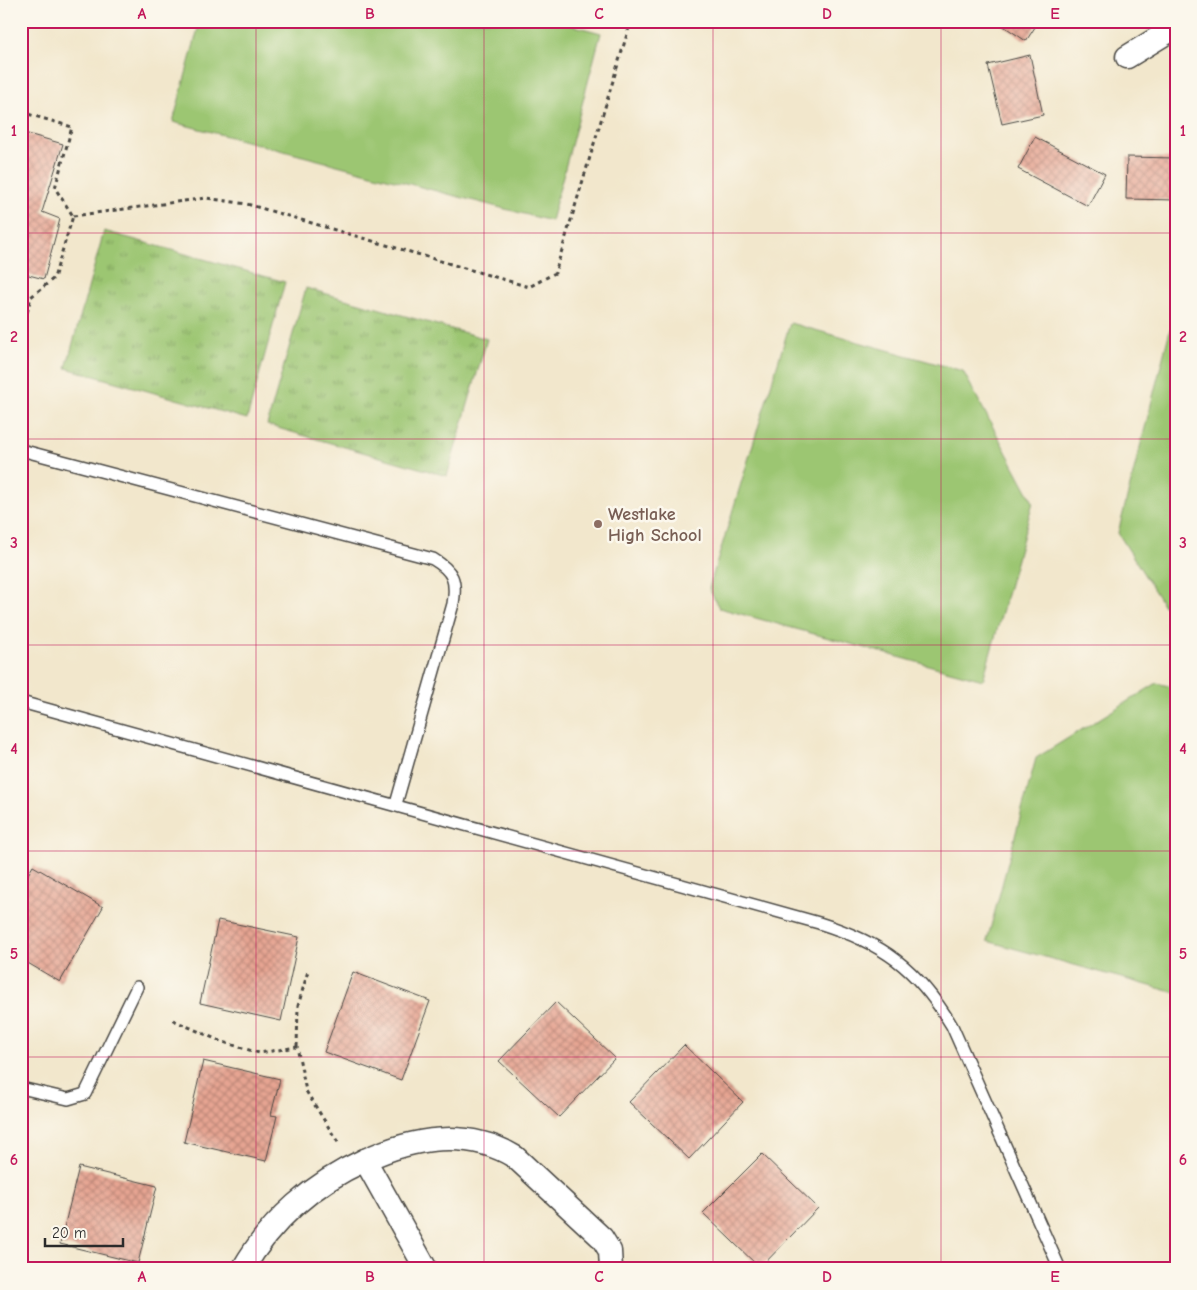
<svg xmlns="http://www.w3.org/2000/svg" width="1197" height="1290" font-family="'Comic Neue',sans-serif">
  <style>
    .green { fill: #9cc672; stroke: #64784e }
    .park { fill: url(#park-tufts); stroke: #64784e }
    .building { fill: url(#building-cross-hatch) }
    .lines { fill: none; stroke-linecap: round; stroke-linejoin: round }
    .service-casing { stroke: #494743; stroke-width: 14 }
    .minor-casing { stroke: #494743; stroke-width: 25 }
    .path { stroke: #494743; stroke-width: 3; stroke-dasharray: 4 4; stroke-linecap: butt }
    .service { stroke: #fff; stroke-width: 11 }
    .minor { stroke: #fff; stroke-width: 22 }
    .grid { fill: none; stroke: #c2185b; stroke-width: 1; stroke-opacity: 0.55 }
    .education-dot { fill: #8d6e63; stroke: #fbf7ec; stroke-width: 2 }
    .labels { text-anchor: middle; stroke-width: 5; stroke-linejoin: round; paint-order: stroke }
    .education-label { font-size: 18px; font-weight: bold; fill: #785e54; stroke: #fbf7ec; text-anchor: start }
    .neatline { fill: none; stroke: #c2185b; stroke-width: 2 }
    .grid-label { font-size: 16px; text-anchor: middle; font-weight: bold; fill: #c2185b }
  </style>
  <defs>
    <pattern id="park-tufts" width="24" height="20" patternUnits="userSpaceOnUse" patternTransform="scale(1.25)"><rect width="24" height="20" fill="#9cc672"/><path d="M3 7l-1-3M5 7V3M7 7l1-3M15 17l-1-3M17 17v-4M19 17l1-3" fill="none" stroke="#7fa15e"/></pattern>
    <pattern id="building-cross-hatch" width="8" height="8" patternUnits="userSpaceOnUse" patternTransform="scale(1.25)"><rect width="8" height="8" fill="#e6a492"/><path d="M0 0l8 8M0 8l8-8" fill="none" stroke="#bb8677"/></pattern>
  </defs>
  <rect width="100%" height="100%" fill="#fbf7ec"/>
  <filter id="ink" filterUnits="userSpaceOnUse"><feTurbulence type="fractalNoise" baseFrequency=".02" numOctaves="2"/><feDisplacementMap in="SourceGraphic" scale="10" xChannelSelector="R" yChannelSelector="G"/><feConvolveMatrix kernelMatrix="1 2 1 2 8 2 1 2 1" color-interpolation-filters="sRGB"/></filter>
  <filter id="wash" filterUnits="userSpaceOnUse"><feTurbulence type="fractalNoise" baseFrequency=".0096" numOctaves="4" result="noise"/><feDisplacementMap in="SourceGraphic" scale="20" xChannelSelector="R" yChannelSelector="G"/><feGaussianBlur stdDeviation="1.12" result="paint"/><feColorMatrix in="noise" values="0 0 0 0 0 0 0 0 0 0 0 0 0 0 0 0 0 1.4 0 .05"/><feComposite in="paint" operator="in"/></filter>
  <g filter="url(#wash)">
    <rect width="100%" height="100%" fill="#f2e7cc"/>
    <g class="green">
      <polygon points="200,21 556,21 601,33 551,221 173,122"/>
      <polygon points="790,323 963,371 1033,502 983,680 719,608 709,588"/>
      <polygon points="1170,330 1176,331 1176,609 1164,606 1118,533"/>
      <polygon points="1157,683 1176,688 1176,993 987,941 1036,758"/>
    </g>
    <g class="park">
      <polygon points="104,231 285,282 247,419 66,368"/>
      <polygon points="306,288 487,339 447,476 267,425"/>
    </g>
    <g id="blocks">
      <g class="building">
        <polygon points="996,21 1039,21 1026,41"/>
        <polygon points="1030,55 1043,115 1002,124 988,65"/>
        <polygon points="21,132 63,144 42,212 60,219 44,279 21,273"/>
        <polygon points="1035,137 1105,174 1088,206 1018,169"/>
        <polygon points="1127,157 1176,158 1176,200 1126,199"/>
        <polygon points="33,866 103,907 60,982 21,959 21,886"/>
        <polygon points="218,920 299,937 281,1021 200,1003"/>
        <polygon points="353,972 430,1001 401,1080 324,1052"/>
        <polygon points="556,1002 615,1058 559,1117 499,1061"/>
        <polygon points="684,1045 743,1102 689,1159 629,1102"/>
        <polygon points="203,1061 280,1079 271,1115 277,1116 266,1161 184,1142"/>
        <polygon points="762,1154 818,1208 760,1268 703,1213"/>
        <polygon points="79,1167 157,1186 138,1263 60,1244"/>
      </g>
    </g>
  </g>
  <g filter="url(#ink)">
    <use href="#blocks" fill-opacity="0" stroke="#494743" stroke-width="1"/>
    <g class="lines">
      <defs>
        <g id="service">
          <path d="M 21,450 L 433,559 C 453,571 457,580 453,604 L 396,804"/>
          <path d="M 21,702 L 819,923 C 883,943 917,968 952,1026 L 1060,1269"/>
          <polyline points="21,1088 68,1099 85,1094 137,987"/>
        </g>
        <g id="minor">
          <polyline points="1127,57 1176,27"/>
          <path d="M 243,1269 C 271,1220 314,1183 365,1160"/>
          <path d="M 426,1269 L 365,1160 C 412,1138 468,1128 515,1157 L 602,1238 L 610,1251 L 611,1269"/>
        </g>
      </defs>
      <use href="#service" class="service-casing"/>
      <use href="#minor" class="minor-casing"/>
      <g class="path">
        <polyline points="21,112 72,127 55,188 73,216 54,278 31,297 21,337"/>
        <polyline points="73,216 206,198 247,204 529,287 555,273 631,21"/>
        <polyline points="173,1020 220,1041 259,1053 297,1047 306,1091 339,1144"/>
        <polyline points="297,1047 298,1006 308,971"/>
      </g>
      <use href="#service" class="service"/>
      <use href="#minor" class="minor"/>
    </g>
  </g>
  <path class="grid" d="M 256,21 L 256,1269M 484,21 L 484,1269M 713,21 L 713,1269M 941,21 L 941,1269M 21,233 L 1176,233M 21,439 L 1176,439M 21,645 L 1176,645M 21,851 L 1176,851M 21,1057 L 1176,1057"/>
  <circle class="education-dot" cx="598" cy="524" r="5"/>
  <g class="labels">
    <g class="education-label">
      <text x="608" y="520">Westlake<tspan x="608" dy="21">High School</tspan></text>
    </g>
  </g>
  <rect width="1197" height="1290" fill="none" stroke="#fbf7ec" stroke-width="55"/>
  <path d="M45 1238v8h78v-8" fill="none" stroke="#2b2b2b" stroke-width="2.5"/>
  <text x="52" y="1238" font-size="15" fill="#2b2b2b" stroke="#fbf7ec" stroke-width="4" paint-order="stroke">20 m</text>
  <rect x="28" y="28" width="1142" height="1234" class="neatline"/>
  <g class="grid-label">
    <text x="142" y="19">A</text>
    <text x="370" y="19">B</text>
    <text x="599" y="19">C</text>
    <text x="827" y="19">D</text>
    <text x="1055" y="19">E</text>
    <text x="14" y="136">1</text>
    <text x="1183" y="136">1</text>
    <text x="14" y="342">2</text>
    <text x="1183" y="342">2</text>
    <text x="14" y="548">3</text>
    <text x="1183" y="548">3</text>
    <text x="14" y="754">4</text>
    <text x="1183" y="754">4</text>
    <text x="14" y="959">5</text>
    <text x="1183" y="959">5</text>
    <text x="14" y="1165">6</text>
    <text x="1183" y="1165">6</text>
    <text x="142" y="1282">A</text>
    <text x="370" y="1282">B</text>
    <text x="599" y="1282">C</text>
    <text x="827" y="1282">D</text>
    <text x="1055" y="1282">E</text>
  </g>
</svg>
